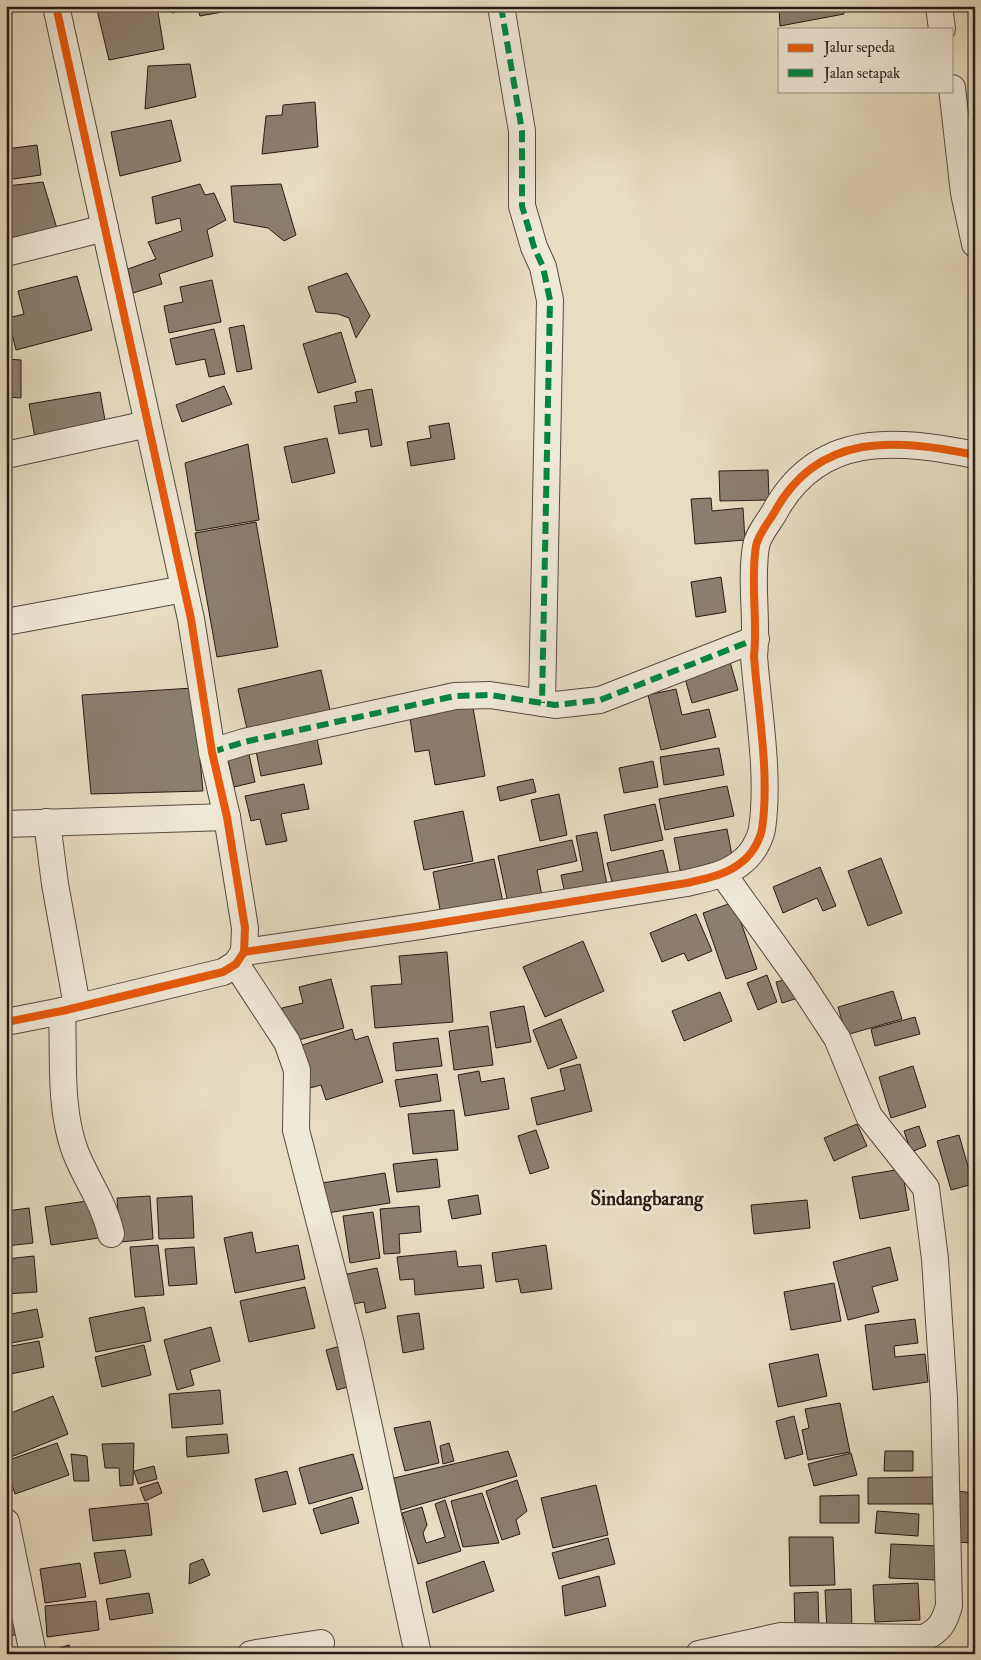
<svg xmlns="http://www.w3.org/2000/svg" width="981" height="1660" font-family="'IM FELL Double Pica',serif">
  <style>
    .building { fill: #8b7f6e; stroke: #271a15 }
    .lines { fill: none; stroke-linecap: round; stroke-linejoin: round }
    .street-casing { stroke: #574b40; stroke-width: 28 }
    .street { stroke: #efe9d7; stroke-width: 26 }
    .quiet { stroke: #00873e; stroke-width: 6; stroke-dasharray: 12 6; stroke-linecap: butt }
    .cycleway-casing { stroke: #efe9d7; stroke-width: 11 }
    .cycleway { stroke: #e8590c; stroke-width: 8 }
    .labels { text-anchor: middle; stroke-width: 5; stroke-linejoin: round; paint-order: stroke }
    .quarter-label { font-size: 19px; font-weight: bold; fill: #271a15; stroke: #efe9d7 }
  </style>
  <rect width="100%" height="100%" fill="#e7ddc1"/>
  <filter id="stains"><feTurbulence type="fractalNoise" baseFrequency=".004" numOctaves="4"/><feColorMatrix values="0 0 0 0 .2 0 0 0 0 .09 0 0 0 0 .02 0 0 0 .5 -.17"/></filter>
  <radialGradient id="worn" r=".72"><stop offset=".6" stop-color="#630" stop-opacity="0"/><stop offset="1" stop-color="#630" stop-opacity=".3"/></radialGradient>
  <g class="building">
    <polygon points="96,6 157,6 164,49 109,60"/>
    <polygon points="172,6 239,6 239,9 200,16 197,7 172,13"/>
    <polygon points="779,6 842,6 844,14 780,26"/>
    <polygon points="190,64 196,97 145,109 148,66"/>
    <polygon points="315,102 318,147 262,154 266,116 282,115 283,105"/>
    <polygon points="171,120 181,161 120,176 111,132"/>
    <polygon points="37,145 41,175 6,180 6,149"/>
    <polygon points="43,182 58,232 6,243 6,186"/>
    <polygon points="200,184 205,195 214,193 226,220 207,230 213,256 159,274 162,284 133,293 128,269 156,259 148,242 182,231 180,218 156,224 152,197"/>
    <polygon points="281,184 296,235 284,241 268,228 234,222 231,186"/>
    <polygon points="347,273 370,316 356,338 349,318 338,314 316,312 308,287"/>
    <polygon points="77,276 92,330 16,350 8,318 24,314 18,291"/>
    <polygon points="212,280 221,322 169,333 164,306 183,302 180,287"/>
    <polygon points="244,325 252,369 237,372 229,328"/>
    <polygon points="214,329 225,374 209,377 205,359 176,365 170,339"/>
    <polygon points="341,332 356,382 318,393 303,344"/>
    <polygon points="6,359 21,360 21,398 6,397"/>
    <polygon points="224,386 232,404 182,422 176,405"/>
    <polygon points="372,389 382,445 371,447 368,429 339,434 334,406 357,402 355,392"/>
    <polygon points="100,392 106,426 35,438 29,404"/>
    <polygon points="449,423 455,459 411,466 407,442 431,438 429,426"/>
    <polygon points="327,438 335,473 292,483 284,447"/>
    <polygon points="248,444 259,520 196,531 185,463"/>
    <polygon points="768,470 769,500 720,501 719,471"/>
    <polygon points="711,498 712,511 743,508 745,540 695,544 691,499"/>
    <polygon points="256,522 278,647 217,657 195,533"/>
    <polygon points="721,577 726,612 696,617 691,582"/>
    <polygon points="730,662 738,690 692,703 684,675"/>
    <polygon points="321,670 332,719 249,738 238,689"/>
    <polygon points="193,688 203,791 91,794 82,695"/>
    <polygon points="676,689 682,715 709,709 716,737 661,750 648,695"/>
    <polygon points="472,702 485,776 435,785 429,750 415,752 409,712"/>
    <polygon points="317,739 322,764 261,776 256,751"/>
    <polygon points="719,748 724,775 664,785 660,757"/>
    <polygon points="248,750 255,782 234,787 227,755"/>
    <polygon points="653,761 658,787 624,793 619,768"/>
    <polygon points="533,779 536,792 500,801 497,787"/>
    <polygon points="304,784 309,809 281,814 287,841 266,845 260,819 251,821 245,796"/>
    <polygon points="727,786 734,816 665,830 659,799"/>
    <polygon points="559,794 567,835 540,841 531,800"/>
    <polygon points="655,804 663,840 611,851 604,815"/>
    <polygon points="463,811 473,861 424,870 414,821"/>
    <polygon points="727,829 734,866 681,875 674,838"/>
    <polygon points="597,832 608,890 566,899 561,875 583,871 576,836"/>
    <polygon points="572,840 577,861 537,870 542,896 508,903 498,856"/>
    <polygon points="663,850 670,880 612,882 607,863"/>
    <polygon points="881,858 902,913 868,926 848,871"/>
    <polygon points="494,859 504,907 442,920 433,872"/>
    <polygon points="820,867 836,906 823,911 817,898 783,913 773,887"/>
    <polygon points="734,902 757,969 726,979 703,913"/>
    <polygon points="696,914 712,951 688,961 684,953 662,962 650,933"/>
    <polygon points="583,941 604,991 545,1017 523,967"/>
    <polygon points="447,952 453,1022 375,1028 371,986 402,984 399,956"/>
    <polygon points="767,975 777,1002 758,1010 747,983"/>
    <polygon points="792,978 798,998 782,1003 776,982"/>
    <polygon points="331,979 344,1028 291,1042 282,1008 303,1003 299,987"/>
    <polygon points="893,991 902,1019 846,1035 838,1007"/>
    <polygon points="720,992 732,1021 684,1041 672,1011"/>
    <polygon points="524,1006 531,1042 496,1048 490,1012"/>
    <polygon points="915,1017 920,1034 875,1046 871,1029"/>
    <polygon points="561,1019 577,1058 548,1069 533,1030"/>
    <polygon points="488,1026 493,1065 454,1070 449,1031"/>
    <polygon points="352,1029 355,1040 368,1036 383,1082 326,1100 321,1085 306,1089 293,1048"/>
    <polygon points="438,1038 442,1066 396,1071 393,1043"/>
    <polygon points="580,1064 592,1111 537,1125 531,1098 565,1090 560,1069"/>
    <polygon points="913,1066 926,1107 891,1118 879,1077"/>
    <polygon points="479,1071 481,1082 504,1078 509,1109 465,1116 458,1075"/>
    <polygon points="437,1074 441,1101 400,1107 395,1080"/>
    <polygon points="454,1110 458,1150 413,1154 408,1114"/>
    <polygon points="857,1124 867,1146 834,1161 824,1138"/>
    <polygon points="919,1126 926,1146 911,1152 904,1131"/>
    <polygon points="536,1130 549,1168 530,1174 518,1136"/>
    <polygon points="959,1135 973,1184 951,1190 937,1141"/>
    <polygon points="437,1159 440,1187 397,1192 393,1164"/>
    <polygon points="902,1169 909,1210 860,1219 852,1177"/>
    <polygon points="385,1173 390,1203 327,1213 322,1183"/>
    <polygon points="478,1195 481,1214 452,1219 448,1200"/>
    <polygon points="150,1196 153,1239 120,1242 117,1198"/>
    <polygon points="192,1196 194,1238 159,1239 157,1198"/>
    <polygon points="94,1200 99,1238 51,1245 45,1207"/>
    <polygon points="807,1200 810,1228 754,1234 751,1205"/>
    <polygon points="419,1206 421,1232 399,1234 400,1253 384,1254 380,1209"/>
    <polygon points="29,1208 33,1243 6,1246 6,1211"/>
    <polygon points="373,1212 380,1258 350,1263 343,1216"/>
    <polygon points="252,1232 256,1253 298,1245 305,1279 235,1293 224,1238"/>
    <polygon points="158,1245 164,1295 135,1297 130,1247"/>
    <polygon points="546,1245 552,1289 521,1293 518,1279 496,1282 492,1253"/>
    <polygon points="194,1247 197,1284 169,1286 165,1249"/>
    <polygon points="890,1247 898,1280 872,1287 879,1312 848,1320 833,1262"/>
    <polygon points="456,1251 458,1267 481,1265 484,1288 415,1295 414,1279 400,1280 397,1257"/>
    <polygon points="34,1256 37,1292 6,1294 6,1259"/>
    <polygon points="377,1268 386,1308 366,1313 364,1302 343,1306 337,1276"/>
    <polygon points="834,1283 841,1321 791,1330 784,1292"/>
    <polygon points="305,1287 315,1328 249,1342 240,1301"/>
    <polygon points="144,1307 151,1341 96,1352 89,1318"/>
    <polygon points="37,1309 43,1337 6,1344 6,1315"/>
    <polygon points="419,1313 424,1349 403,1353 397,1316"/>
    <polygon points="915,1319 918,1343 894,1346 895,1357 925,1354 928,1382 873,1390 865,1325"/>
    <polygon points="211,1327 220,1361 190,1370 194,1385 177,1390 164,1340"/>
    <polygon points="39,1341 44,1367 6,1375 6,1347"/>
    <polygon points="144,1345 151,1375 102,1387 95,1357"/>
    <polygon points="344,1345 355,1385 337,1390 326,1350"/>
    <polygon points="818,1354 827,1396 778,1407 769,1364"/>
    <polygon points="220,1390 223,1424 172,1428 169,1394"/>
    <polygon points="53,1396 68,1434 6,1459 6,1415"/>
    <polygon points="840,1403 850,1452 808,1460 802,1430 809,1428 805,1409"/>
    <polygon points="794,1416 803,1454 785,1459 776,1421"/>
    <polygon points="430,1421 439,1463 405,1471 394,1428"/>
    <polygon points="227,1434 229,1453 187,1457 186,1437"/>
    <polygon points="57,1443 69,1475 15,1494 6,1469 6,1461"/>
    <polygon points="134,1443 133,1485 120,1486 119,1468 105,1468 102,1444"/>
    <polygon points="449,1443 454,1461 443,1464 440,1446"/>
    <polygon points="508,1451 517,1476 401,1510 394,1478"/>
    <polygon points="885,1451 913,1451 913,1471 884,1471"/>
    <polygon points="851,1453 857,1475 814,1486 808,1464"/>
    <polygon points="71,1454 87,1456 89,1481 74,1481"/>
    <polygon points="353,1454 363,1489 309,1504 299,1468"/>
    <polygon points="154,1466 157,1479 138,1484 134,1471"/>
    <polygon points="287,1471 296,1504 263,1512 255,1479"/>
    <polygon points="933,1477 933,1504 868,1504 868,1478"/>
    <polygon points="517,1480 527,1511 516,1520 520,1534 502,1540 486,1491"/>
    <polygon points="158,1482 162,1493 145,1501 140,1488"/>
    <polygon points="596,1485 608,1535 553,1548 541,1498"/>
    <polygon points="956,1491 975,1493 975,1543 952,1542"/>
    <polygon points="482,1493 499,1543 463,1547 451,1501"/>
    <polygon points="859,1495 859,1523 820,1523 820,1496"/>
    <polygon points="352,1497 359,1523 321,1534 313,1509"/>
    <polygon points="445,1500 461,1551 418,1564 402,1513 422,1507 427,1525 423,1533 426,1543 445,1537 435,1504"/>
    <polygon points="148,1503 152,1535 93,1541 89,1509"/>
    <polygon points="877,1511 919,1514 918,1536 875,1533"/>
    <polygon points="789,1537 833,1537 835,1585 790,1586"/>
    <polygon points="608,1538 615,1564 559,1579 552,1553"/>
    <polygon points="891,1544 938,1546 937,1580 889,1578"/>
    <polygon points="125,1550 131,1577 100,1584 94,1553"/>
    <polygon points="203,1559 210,1575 189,1584 190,1564"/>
    <polygon points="484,1561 494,1591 433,1613 426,1582"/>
    <polygon points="80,1563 86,1597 45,1603 40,1569"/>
    <polygon points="599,1576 606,1606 565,1616 562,1586"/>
    <polygon points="918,1583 920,1620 875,1622 873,1585"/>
    <polygon points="851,1589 852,1631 827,1632 825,1590"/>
    <polygon points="818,1592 819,1630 795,1630 794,1593"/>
    <polygon points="149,1593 153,1613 110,1620 106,1599"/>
    <polygon points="12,1599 22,1633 6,1637 6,1600"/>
    <polygon points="96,1601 99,1630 47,1637 45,1606"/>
    <polygon points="69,1645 72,1654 43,1654 43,1653"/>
  </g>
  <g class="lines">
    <defs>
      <g id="street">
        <polyline points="501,6 522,131 522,206 534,247 543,267 550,300 542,703"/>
        <polyline points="939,6 942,29"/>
        <polyline points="952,88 964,193 975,244"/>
        <polyline points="6,253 105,228"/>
        <polyline points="6,455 148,424"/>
        <polyline points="6,622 184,589"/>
        <polyline points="212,752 244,742 455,696 490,695 555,705 600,700 756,639"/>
        <polyline points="47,822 55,884 77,1006"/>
        <polyline points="6,824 227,817"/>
        <path d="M 244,952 L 421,926 L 687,883 C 707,878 727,875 743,861 C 752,854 760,840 762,829 C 770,775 758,710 754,656 C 758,620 750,583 756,546 C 758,535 768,523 774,513 C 818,431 896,439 975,455"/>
        <polyline points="236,964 287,1042 297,1070 296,1130 351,1344 418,1654"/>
        <path d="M 62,1011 C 64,1055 59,1108 75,1151 C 86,1180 104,1202 111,1234"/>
        <polyline points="6,1022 62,1011 223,972 236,964 244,952 245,928 227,817 212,752 191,619 56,6"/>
        <polyline points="6,1522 33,1654"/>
        <polyline points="251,1654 321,1643"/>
        <path d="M 699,1654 L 781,1636 L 924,1638 C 940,1630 944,1623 949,1606 L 944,1398 L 935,1259 L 926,1188 L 869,1116 L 837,1038 L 799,980 L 723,874"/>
      </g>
    </defs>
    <use href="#street" class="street-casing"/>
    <use href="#street" class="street"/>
    <g class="quiet">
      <polyline points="501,6 522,131 522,206 534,247 543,267 550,300 542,703"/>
      <polyline points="212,752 244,742 455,696 490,695 555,705 600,700 756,639"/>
    </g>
    <defs>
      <g id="cycleway">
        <path d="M 244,952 L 421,926 L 687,883 C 707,878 727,875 743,861 C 752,854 760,840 762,829 C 770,775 758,710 754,656 C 758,620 750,583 756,546 C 758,535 768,523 774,513 C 818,431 896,439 975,455"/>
        <polyline points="6,1022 62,1011 223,972 236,964 244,952 245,928 227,817 212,752 191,619 56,6"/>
      </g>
    </defs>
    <use href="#cycleway" class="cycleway-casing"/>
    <use href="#cycleway" class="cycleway"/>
  </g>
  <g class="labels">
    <g class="quarter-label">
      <text x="647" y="1205">Sindangbarang</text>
    </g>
  </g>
  <rect width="981" height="1660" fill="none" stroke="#e7ddc1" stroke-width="25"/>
  <rect x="8" y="8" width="966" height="1645" fill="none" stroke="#271a15" stroke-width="2.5"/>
  <rect x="12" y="12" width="956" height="1635" fill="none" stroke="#271a15"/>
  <rect x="778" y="28" width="175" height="65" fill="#efe9d7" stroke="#9f9689"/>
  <rect x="788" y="44" width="25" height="8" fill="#e8590c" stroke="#9f9689"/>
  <text x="824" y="52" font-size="15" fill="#271a15">Jalur sepeda</text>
  <rect x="788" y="69" width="25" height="8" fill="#00873e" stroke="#9f9689"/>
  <text x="824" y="78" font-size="15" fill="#271a15">Jalan setapak</text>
  <rect width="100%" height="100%" filter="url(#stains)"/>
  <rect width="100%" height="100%" fill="url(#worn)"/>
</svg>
